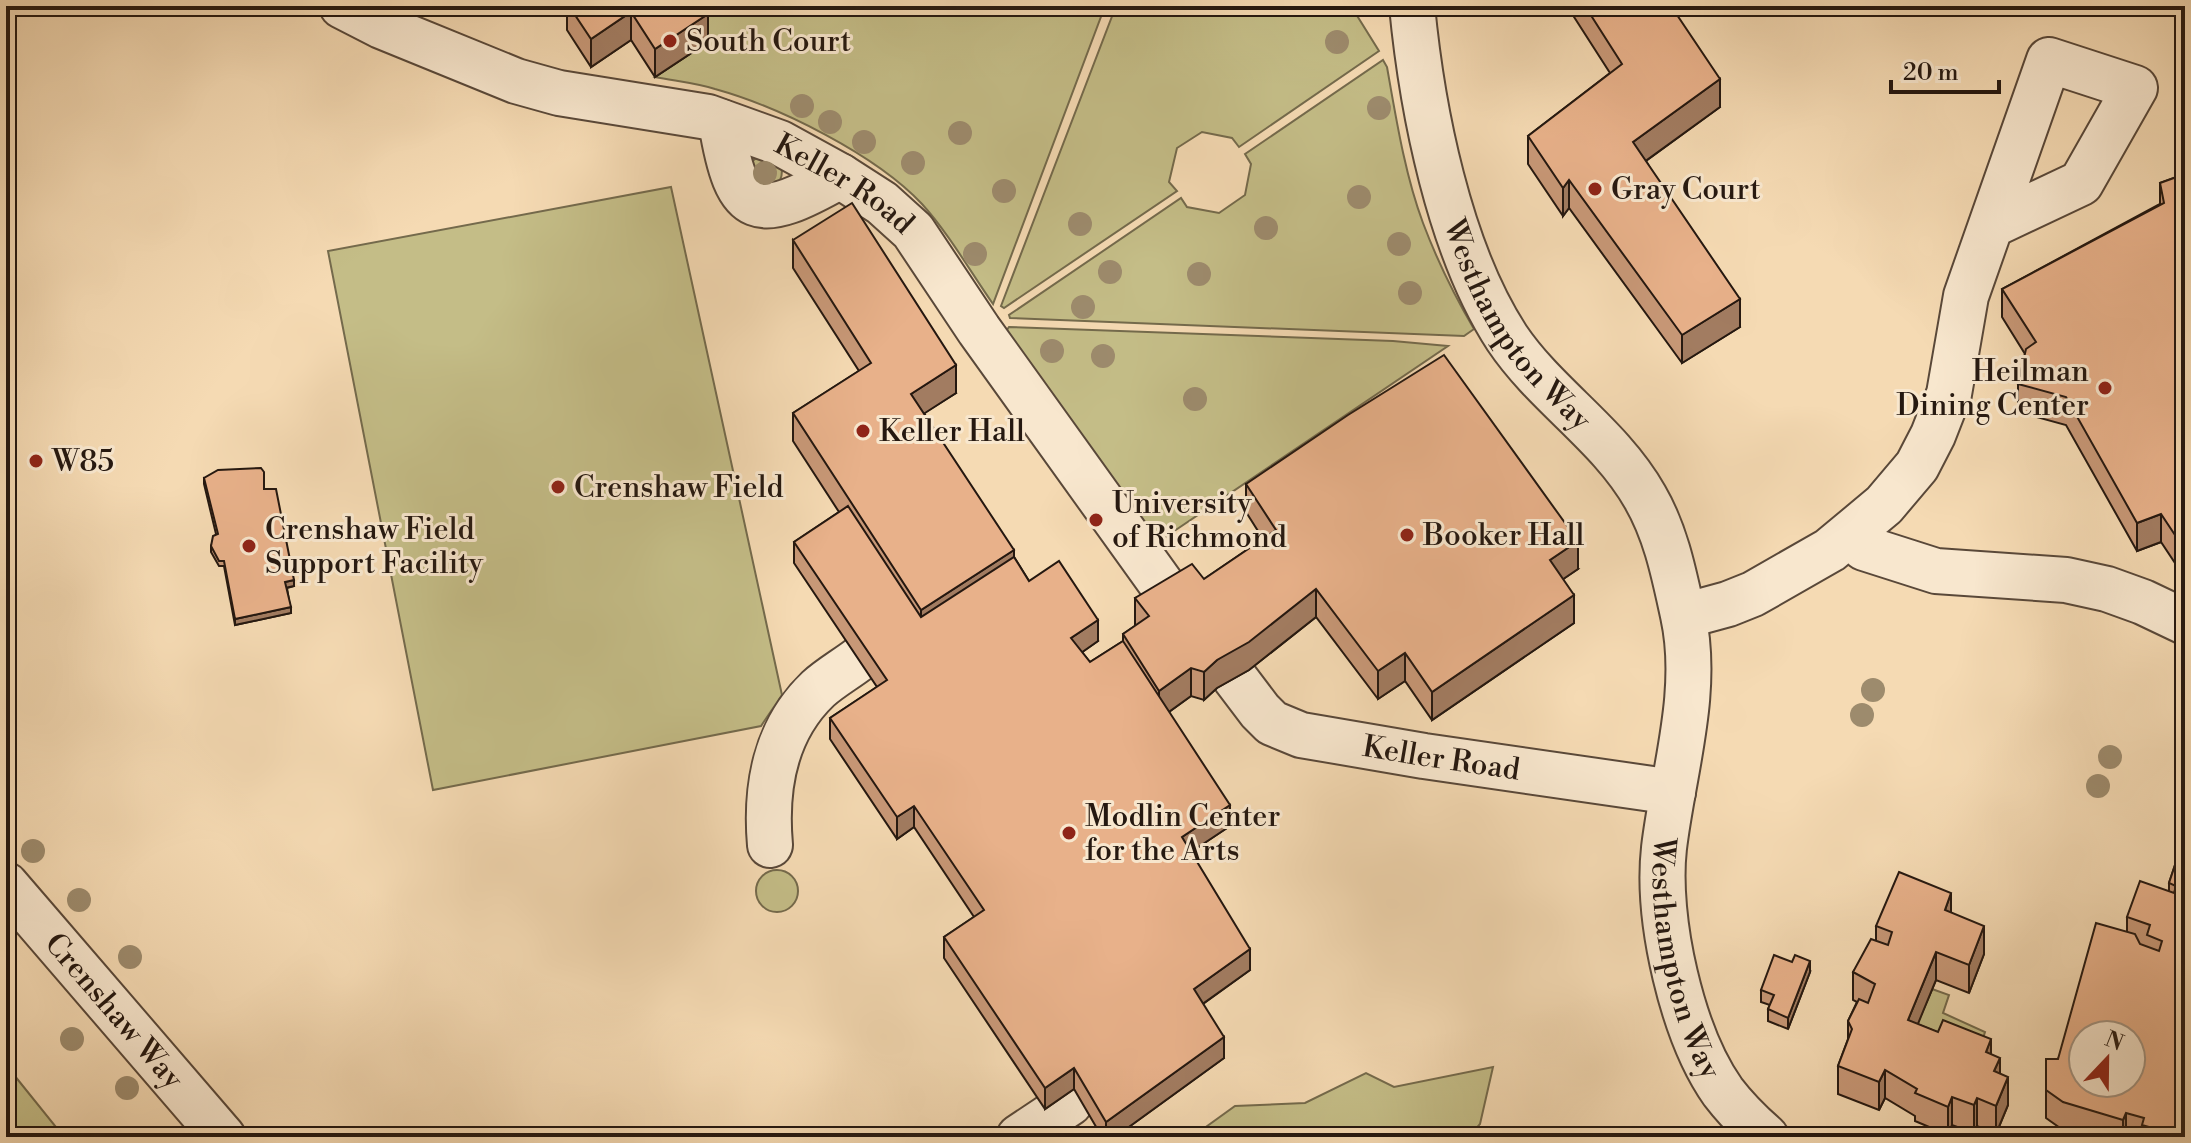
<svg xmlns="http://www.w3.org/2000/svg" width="2191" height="1143" font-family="'Libre Bodoni',serif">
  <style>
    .green { fill: #c4bd87; stroke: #746a4c; stroke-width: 2 }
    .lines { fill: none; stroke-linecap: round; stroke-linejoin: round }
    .minor-casing { stroke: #594839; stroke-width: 48 }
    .minor { stroke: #f8e7ce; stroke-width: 44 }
    .tree { fill: #9d8b6d }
    .wall { fill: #c89877; stroke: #251810; stroke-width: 2 }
    .shaded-wall { fill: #a27c61; stroke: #251810; stroke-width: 2 }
    .building { fill: #e8b18a; stroke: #251810; stroke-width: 2; fill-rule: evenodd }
    .poi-dot { fill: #8f2418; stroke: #f8e7ce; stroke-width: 3 }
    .labels { text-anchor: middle; stroke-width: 6; stroke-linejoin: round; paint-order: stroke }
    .poi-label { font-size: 30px; fill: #251810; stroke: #f8e7ce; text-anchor: start }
    .street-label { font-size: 30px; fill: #251810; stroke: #f8e7ce }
  </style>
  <rect width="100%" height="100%" fill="#f5dab3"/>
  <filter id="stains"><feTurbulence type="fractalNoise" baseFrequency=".0025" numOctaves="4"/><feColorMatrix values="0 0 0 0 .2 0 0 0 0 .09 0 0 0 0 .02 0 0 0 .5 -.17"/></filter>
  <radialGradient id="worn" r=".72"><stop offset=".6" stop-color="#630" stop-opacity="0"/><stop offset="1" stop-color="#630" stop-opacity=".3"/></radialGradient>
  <g class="green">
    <path d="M 684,6 L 1105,6 L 993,304 C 970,271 949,234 922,204 C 876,155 780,107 715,89 C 696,83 675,81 655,77 L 708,42 Z"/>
    <polygon points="1116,6 1351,6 1379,51 1239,147 1232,138 1202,132 1177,148 1169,182 1177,191 1004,308 1001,306"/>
    <path d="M 1383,60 L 1387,67 C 1396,118 1405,175 1423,223 C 1437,260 1454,295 1474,329 L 1464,336 L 1010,318 L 1009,315 L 1181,198 L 1187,207 L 1219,213 L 1245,195 L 1251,164 L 1245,154 Z"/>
    <path d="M 759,156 L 781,164 C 784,179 780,182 768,191 L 750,163 Z"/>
    <polygon points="671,187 782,695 761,726 433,790 328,251"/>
    <polygon points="1009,327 1393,341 1448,346 1158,542 1004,334"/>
    <circle cx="777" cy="891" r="21"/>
    <polygon points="1932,989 1949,995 1943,1013 1985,1032 1979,1051 1908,1046"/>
    <polygon points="6,1065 64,1137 6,1137"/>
    <polygon points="1493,1067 1480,1124 1469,1137 1192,1137 1235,1106 1305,1103 1366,1073 1394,1087"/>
  </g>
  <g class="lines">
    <defs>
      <g id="minor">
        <path id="s1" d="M 342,6 L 381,26 L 516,81 L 559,93 L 708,117 L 780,143 L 840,176 L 882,203 L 913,231 L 979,330 L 1175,603"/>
        <path id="s2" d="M 1412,6 C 1422,110 1449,249 1507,338 C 1546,396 1610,435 1645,497 C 1666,533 1674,574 1683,615 C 1700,692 1673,772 1664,848 C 1656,919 1682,1034 1723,1092 C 1736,1109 1750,1123 1766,1137"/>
        <path d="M 721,122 C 737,220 757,223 840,176"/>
        <polyline points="1864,548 1936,571 2066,580 2107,589 2143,602 2185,622"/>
        <polyline points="1684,616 1728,604 1753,594 1830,550 1884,505 1917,466 1933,435 1949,394 1966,296 2049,60 2135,88 2081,183 1992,225"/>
        <path id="s3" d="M 1235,678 L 1260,711 L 1272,723 L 1301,735 L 1424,756 L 1673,792"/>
        <path d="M 770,845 C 765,788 775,730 818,689 C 830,678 846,669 859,659"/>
        <path id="s4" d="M 6,885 L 223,1137"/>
        <polyline points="1019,1137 1070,1103"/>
      </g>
    </defs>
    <use href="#minor" class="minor-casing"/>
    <use href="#minor" class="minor"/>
  </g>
  <g class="tree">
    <circle cx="1337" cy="42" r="12"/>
    <circle cx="802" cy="106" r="12"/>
    <circle cx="1379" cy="108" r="12"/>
    <circle cx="830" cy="122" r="12"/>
    <circle cx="960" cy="133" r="12"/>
    <circle cx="864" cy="142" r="12"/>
    <circle cx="913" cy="163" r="12"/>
    <circle cx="765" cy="173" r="12"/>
    <circle cx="1004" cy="191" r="12"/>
    <circle cx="1359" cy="197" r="12"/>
    <circle cx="1080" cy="224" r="12"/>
    <circle cx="1266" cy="228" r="12"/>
    <circle cx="1399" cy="244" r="12"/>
    <circle cx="975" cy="254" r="12"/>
    <circle cx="1110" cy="272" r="12"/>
    <circle cx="1199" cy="274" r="12"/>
    <circle cx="1410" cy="293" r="12"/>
    <circle cx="1083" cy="307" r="12"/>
    <circle cx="1052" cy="351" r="12"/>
    <circle cx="1103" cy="356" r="12"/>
    <circle cx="1195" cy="399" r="12"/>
    <circle cx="1873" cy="690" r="12"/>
    <circle cx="1862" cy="715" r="12"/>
    <circle cx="2110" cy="757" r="12"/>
    <circle cx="2098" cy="786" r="12"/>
    <circle cx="33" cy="851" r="12"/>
    <circle cx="79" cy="900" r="12"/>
    <circle cx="130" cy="957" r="12"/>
    <circle cx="72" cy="1039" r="12"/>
    <circle cx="127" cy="1088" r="12"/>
  </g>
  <g class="wall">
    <polygon points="567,6 703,6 708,42 655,77 631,40 591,67 567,30"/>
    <polygon points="1567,6 1671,6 1720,107 1646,161 1740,327 1682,363 1569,208 1563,216 1528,164 1528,136 1610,73"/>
    <polygon points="2185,174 2175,563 2161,542 2137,551 2066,425 2018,412 2018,384 2025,354 2002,317 2002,289 2160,204 2160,183"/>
    <polygon points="793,240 956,393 924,413 1029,581 1098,641 1082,652 1090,662 1123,641 1123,634 1135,626 1135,598 1204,579 1263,539 1246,512 1246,484 1578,569 1563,579 1574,623 1432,720 1405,681 1378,699 1316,617 1249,670 1217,688 1204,700 1191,696 1169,712 1230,826 1191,852 1250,970 1203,1004 1224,1058 1115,1137 1102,1137 1074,1089 1045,1109 944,958 944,937 974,917 914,827 897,839 830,739 830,718 877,687 794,563 794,542 839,512 793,441 793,413 859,371 793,268"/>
    <polygon points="204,478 264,489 294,586 287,588 291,613 235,625 224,566 219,566 211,552 211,546 216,534 204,484"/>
    <polygon points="2176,862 2185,1137 2086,1137 2063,1130 2046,1118 2046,1059 2058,1059 2127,932 2127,917 2169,891 2169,883"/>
    <polygon points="1951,912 1984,954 1969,993 1936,980 1917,1024 1991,1054 2000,1073 2008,1105 1996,1134 1977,1126 1974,1133 1952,1125 1948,1135 1915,1121 1915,1116 1885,1098 1879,1110 1838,1094 1838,1066 1848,1039 1848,1021 1857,1002 1853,1000 1853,972 1876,941 1876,926"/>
    <polygon points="1810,972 1788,1029 1768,1021 1768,1009 1770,1005 1761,1002 1761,990"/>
  </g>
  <g class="shaded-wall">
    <polygon points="631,12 631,40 591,67 591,39"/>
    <polygon points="708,14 708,42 655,77 655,49"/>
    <polygon points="1720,79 1720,107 1633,170 1633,142"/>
    <polygon points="1569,180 1569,208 1563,216 1563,188"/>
    <polygon points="1740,299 1740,327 1682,363 1682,335"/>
    <polygon points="956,365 956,393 911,422 911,394"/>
    <polygon points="2161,514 2161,542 2137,551 2137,523"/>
    <polygon points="2185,530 2185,558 2175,563 2175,535"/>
    <polygon points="1578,541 1578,569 1550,588 1550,560"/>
    <polygon points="1014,550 1014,578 921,638 921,610"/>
    <polygon points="294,580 294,586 285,588 285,582"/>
    <polygon points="1316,589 1316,617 1249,670 1217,688 1204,700 1204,672 1217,660"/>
    <polygon points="1574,595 1574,623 1432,720 1432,692"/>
    <polygon points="291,607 291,613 235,625 235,619"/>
    <polygon points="1098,620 1098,641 1071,660 1071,638"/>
    <polygon points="1405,653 1405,681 1378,699 1378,671"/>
    <polygon points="1191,668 1191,696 1159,719 1159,691"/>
    <polygon points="1230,805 1230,826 1182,858 1182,837"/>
    <polygon points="914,806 914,827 897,839 897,817"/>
    <polygon points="1951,893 1951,921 1945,910"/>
    <polygon points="1984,926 1984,954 1969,993 1969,965"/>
    <polygon points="1250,949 1250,970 1194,1010 1194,989"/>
    <polygon points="1936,952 1936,980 1908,1048 1908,1020"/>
    <polygon points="1810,961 1810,972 1788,1029 1788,1018"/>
    <polygon points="1224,1037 1224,1058 1115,1137 1106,1137 1106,1122"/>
    <polygon points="1991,1039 1991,1067 1986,1052"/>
    <polygon points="2000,1058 2000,1086 1994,1071"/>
    <polygon points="1074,1068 1074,1089 1045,1109 1045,1088"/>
    <polygon points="1885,1070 1885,1098 1879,1110 1879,1082"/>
    <polygon points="2008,1077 2008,1105 1996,1134 1996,1106"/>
    <polygon points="1952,1097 1952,1125 1948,1135 1948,1107"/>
    <polygon points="1977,1098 1977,1126 1974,1133 1974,1105"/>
    <polygon points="2126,1113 2126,1137 2123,1137 2123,1120"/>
  </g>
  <g class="building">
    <polygon points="569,6 703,6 708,14 655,49 631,12 591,39"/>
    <polygon points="1585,6 1671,6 1720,79 1633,142 1740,299 1682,335 1569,180 1563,188 1528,136 1622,64"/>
    <polygon points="2185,174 2185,530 2175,535 2161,514 2137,523 2066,397 2018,384 2026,349 2036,342 2002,289 2164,203 2160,183"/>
    <polygon points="852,203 956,365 911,394 1014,550 921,610 793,413 871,363 793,240"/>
    <polygon points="1444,355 1578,541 1550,560 1574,595 1432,692 1405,653 1378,671 1316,589 1249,642 1217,660 1204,672 1191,668 1159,691 1123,634 1149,616 1135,598 1192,564 1204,579 1276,530 1246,484 1348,415"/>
    <polygon points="261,468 264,472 264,489 276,489 294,580 285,582 291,607 235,619 224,561 219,561 211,546 213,536 218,534 204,478 218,470"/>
    <polygon points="848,506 921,617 1014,557 1029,581 1059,561 1098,620 1071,638 1090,662 1123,641 1230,805 1182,837 1250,949 1194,989 1224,1037 1106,1122 1074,1068 1045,1088 944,937 984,910 914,806 897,817 830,718 887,680 794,542"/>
    <path d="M 2185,857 L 2185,1137 L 2183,1137 L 2142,1125 L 2144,1118 L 2126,1113 L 2123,1120 L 2063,1102 L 2046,1090 L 2046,1059 L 2058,1059 L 2096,923 L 2135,934 L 2140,944 L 2159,951 L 2162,941 L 2147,935 L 2150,925 L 2127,917 L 2140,881 L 2174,893 L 2176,886 L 2169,883 L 2176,862 L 2183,864 ZM 2083,1035 L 2131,1035 L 2131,1083 L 2083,1083 Z"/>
    <polygon points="1899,872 1951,893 1945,910 1984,926 1969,965 1936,952 1908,1020 1938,1032 1943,1020 1991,1039 1986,1052 2000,1058 1994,1071 2008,1077 1996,1106 1977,1098 1974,1105 1952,1097 1948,1107 1915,1093 1917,1089 1885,1070 1879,1082 1838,1066 1852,1029 1848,1021 1859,999 1868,1003 1875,984 1853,972 1871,939 1888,945 1892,932 1876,926"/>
    <polygon points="1774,955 1792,962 1795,955 1810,961 1788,1018 1768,1009 1774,995 1761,990"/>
  </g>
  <g class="poi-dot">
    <circle cx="670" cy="41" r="8"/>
    <circle cx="1595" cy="189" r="8"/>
    <circle cx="2105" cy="388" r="8"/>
    <circle cx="863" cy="431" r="8"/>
    <circle cx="36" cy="461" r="8"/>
    <circle cx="558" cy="487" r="8"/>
    <circle cx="1096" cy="520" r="8"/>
    <circle cx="1407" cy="535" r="8"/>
    <circle cx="249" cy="546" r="8"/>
    <circle cx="1069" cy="833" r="8"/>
  </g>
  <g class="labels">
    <g class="poi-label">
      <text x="686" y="51">South Court</text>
      <text x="1611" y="199">Gray Court</text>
      <text x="2089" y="381" text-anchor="end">Heilman<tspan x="2089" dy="34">Dining Center</tspan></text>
      <text x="879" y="441">Keller Hall</text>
      <text x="52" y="471">W85</text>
      <text x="574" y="497">Crenshaw Field</text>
      <text x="1112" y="513">University<tspan x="1112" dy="34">of Richmond</tspan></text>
      <text x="265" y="539">Crenshaw Field<tspan x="265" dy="34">Support Facility</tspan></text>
      <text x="1423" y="545">Booker Hall</text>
      <text x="1085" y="826">Modlin Center<tspan x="1085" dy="34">for the Arts</tspan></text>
    </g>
    <g class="street-label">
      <text dy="10" stroke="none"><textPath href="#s1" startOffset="538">Keller Road</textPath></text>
      <text dy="10" stroke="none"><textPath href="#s2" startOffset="342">Westhampton Way</textPath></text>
      <text dy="10" stroke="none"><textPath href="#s3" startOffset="232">Keller Road</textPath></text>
      <text dy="10" stroke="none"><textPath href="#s2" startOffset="1032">Westhampton Way</textPath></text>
      <text dy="10" stroke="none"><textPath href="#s4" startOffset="166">Crenshaw Way</textPath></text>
    </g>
  </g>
  <rect width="2191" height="1143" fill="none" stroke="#f5dab3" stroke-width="32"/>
  <rect x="8" y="8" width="2175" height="1127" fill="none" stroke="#251810" stroke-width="4"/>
  <rect x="16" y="16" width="2159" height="1111" fill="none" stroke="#251810" stroke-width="2"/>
  <g transform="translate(2107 1059) rotate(22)"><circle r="38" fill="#f8e7ce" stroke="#a49482" stroke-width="2"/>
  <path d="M0-6L14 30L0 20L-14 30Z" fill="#8f2418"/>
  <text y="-12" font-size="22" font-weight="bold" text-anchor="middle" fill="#251810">N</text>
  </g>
  <path d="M1891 80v12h108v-12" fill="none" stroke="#251810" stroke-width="4"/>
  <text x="1903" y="80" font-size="24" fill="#251810" stroke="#f8e7ce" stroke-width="6" paint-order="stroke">20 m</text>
  <rect width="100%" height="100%" filter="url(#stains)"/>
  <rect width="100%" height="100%" fill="url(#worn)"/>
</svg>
